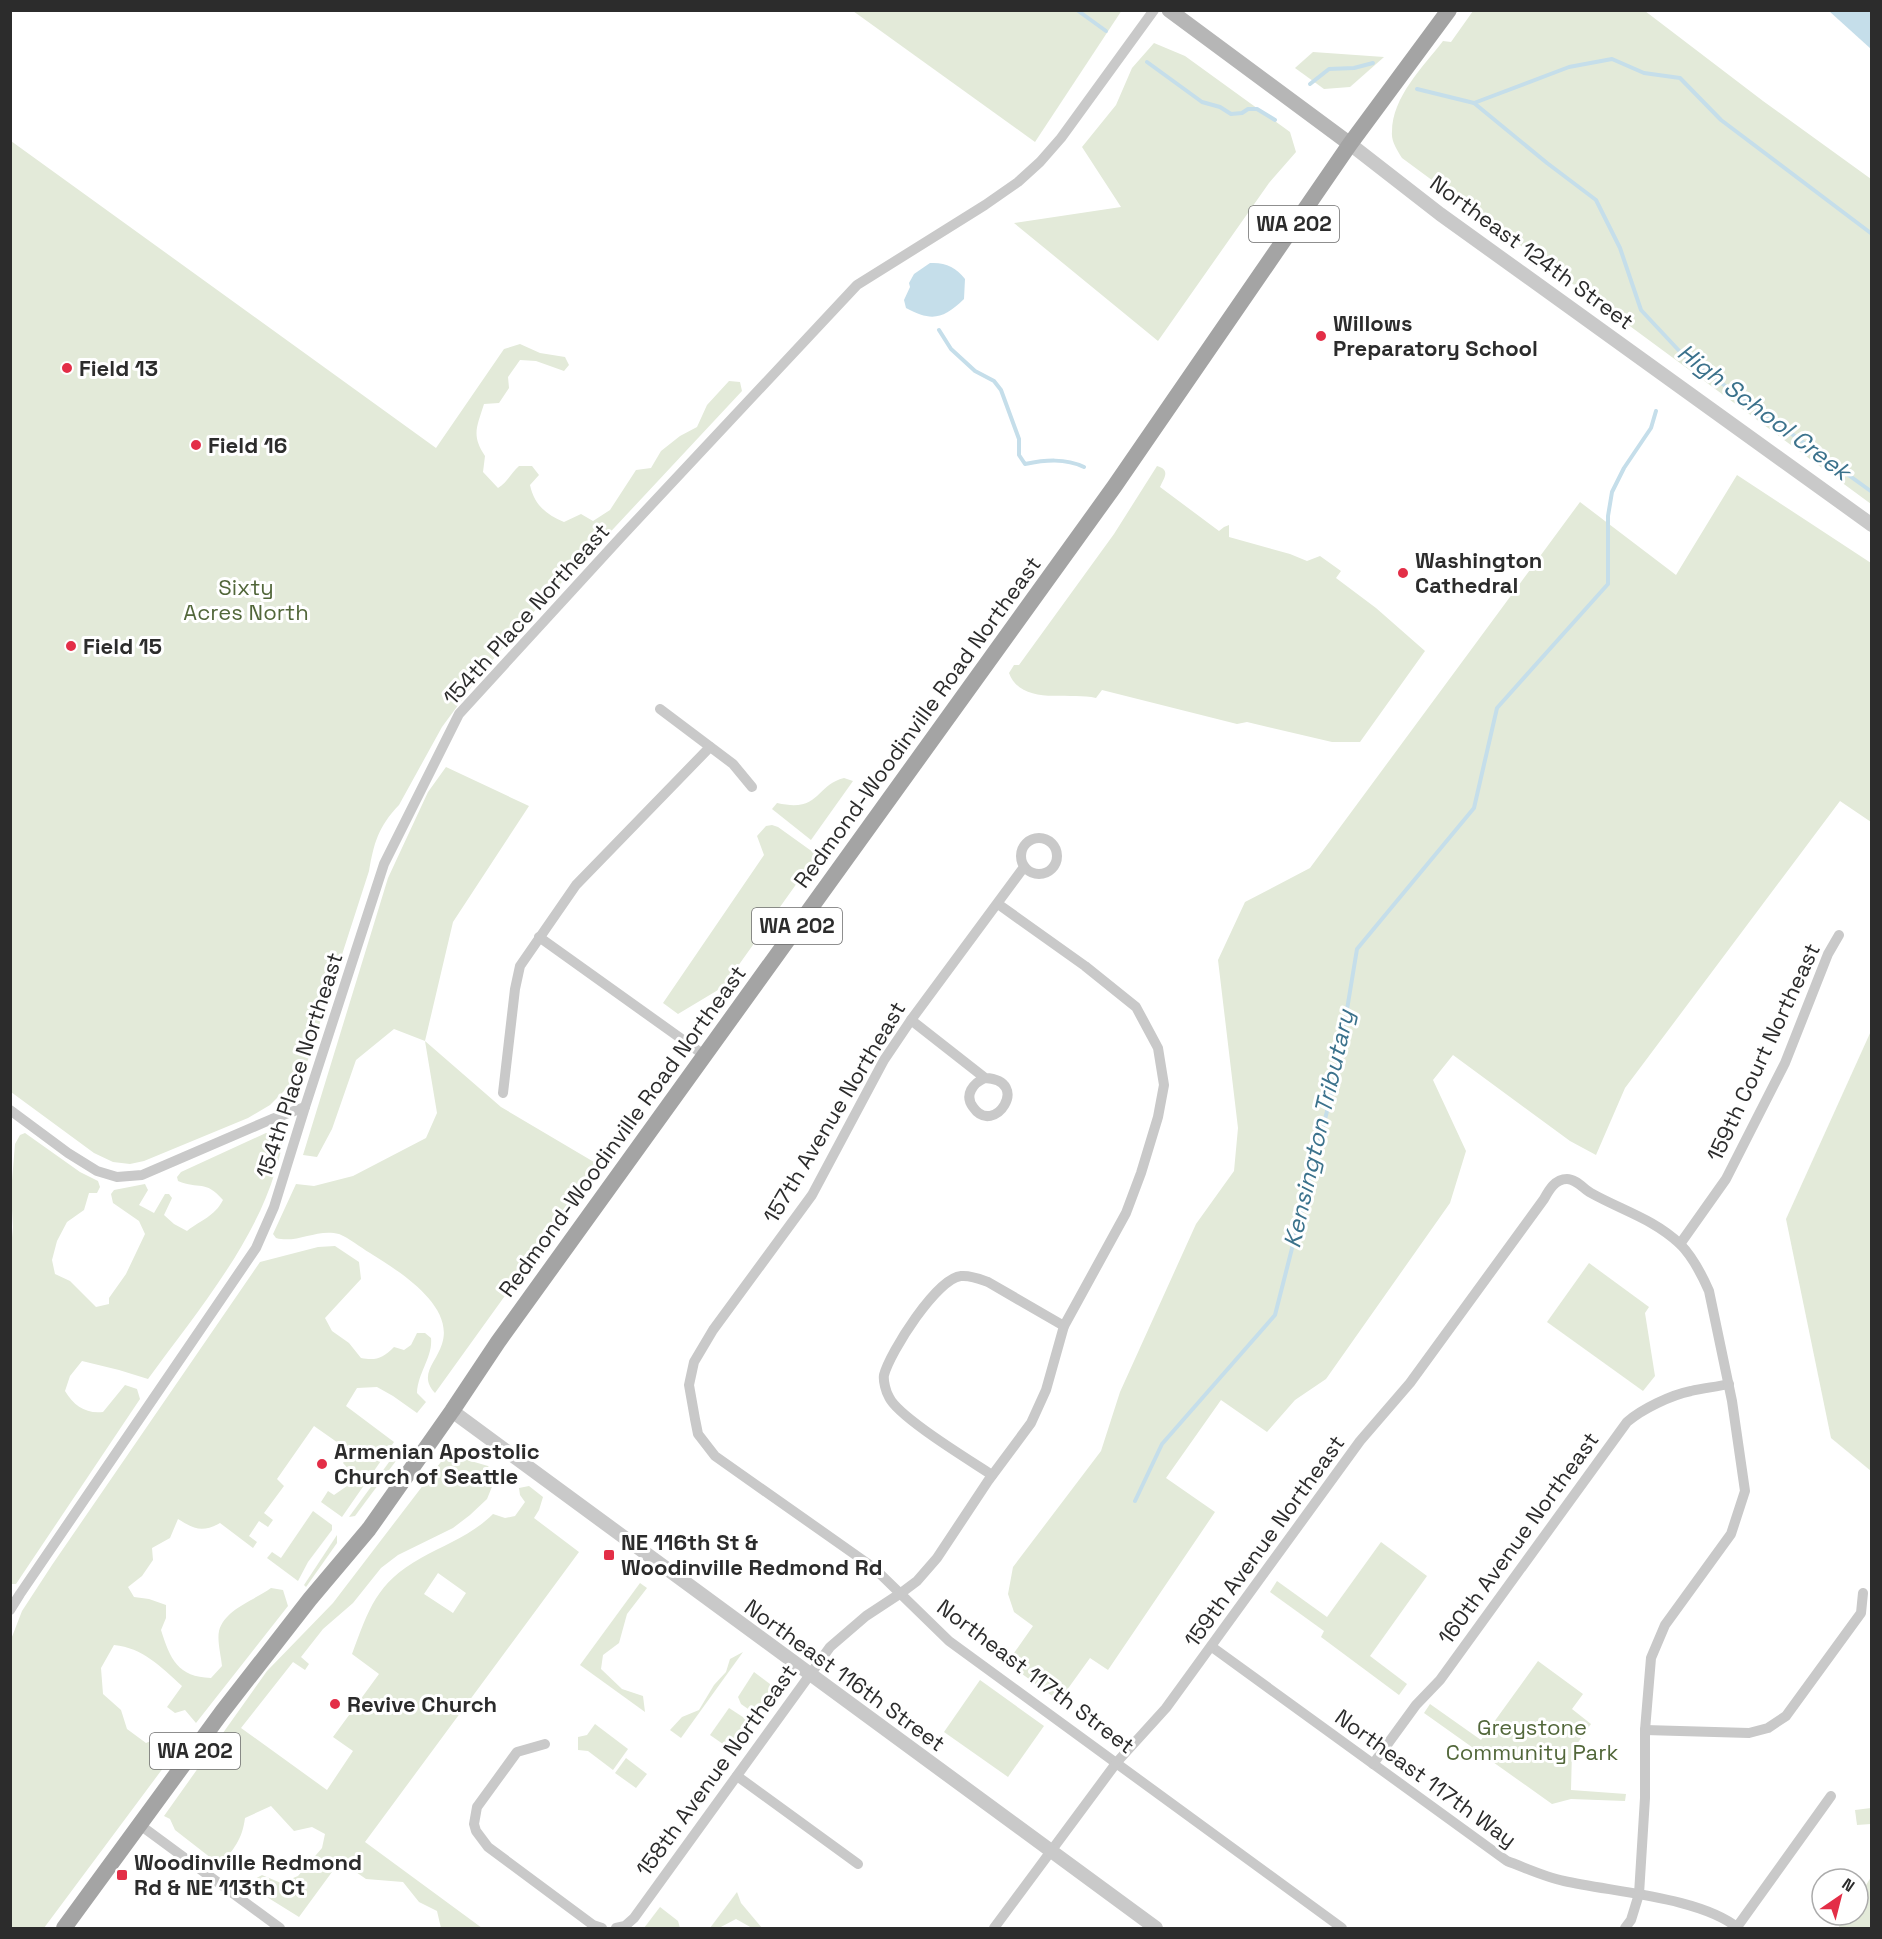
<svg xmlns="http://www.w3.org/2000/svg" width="1882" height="1939" font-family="'Space Grotesk',sans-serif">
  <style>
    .green { fill: #e3ead9; fill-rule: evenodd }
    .water { fill: #c5deea }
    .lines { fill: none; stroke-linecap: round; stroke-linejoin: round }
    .stream { stroke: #c5deea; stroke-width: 4 }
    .minor { stroke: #c9c9c9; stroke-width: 10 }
    .tertiary { stroke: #c9c9c9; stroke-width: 14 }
    .secondary { stroke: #b6b6b6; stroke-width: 15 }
    .primary { stroke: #a4a4a4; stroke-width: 16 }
    .poi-dot { fill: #e32e47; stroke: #fff; stroke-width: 2 }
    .labels { text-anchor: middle; stroke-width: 6; stroke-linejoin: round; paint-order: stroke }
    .shield { fill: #fff; stroke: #6b6b6b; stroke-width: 1.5 }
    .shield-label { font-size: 21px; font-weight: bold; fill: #2c2c2c }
    .street-label { font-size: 22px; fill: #2c2c2c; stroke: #fff }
    .poi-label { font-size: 22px; font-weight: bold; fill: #2c2c2c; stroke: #fff; text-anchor: start }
    .park-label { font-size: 22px; fill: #52673a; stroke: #fff }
    .water-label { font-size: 24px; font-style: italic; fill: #3b728c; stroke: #fff }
  </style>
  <rect width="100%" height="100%" fill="#fff"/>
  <g class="green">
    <polygon points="1122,10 1035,142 853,11 853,10"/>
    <path d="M 1473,11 L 1645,11 L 1763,101 L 1871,179 L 1871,504 L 1402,158 C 1397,150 1391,141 1392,132 C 1392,97 1423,67 1443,41 L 1451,42 Z"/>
    <polygon points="1154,43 1185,56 1290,132 1296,152 1269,183 1158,341 1014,223 1121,207 1082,147 1116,105 1132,68"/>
    <polygon points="1313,52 1384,57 1350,87 1324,89 1295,68"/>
    <path d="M 11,141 L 436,448 L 504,349 L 520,344 L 540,353 L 565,357 L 569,365 L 564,371 L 536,361 L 520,360 L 508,377 L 509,388 L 499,403 L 484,404 C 477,427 471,435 485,456 L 483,472 L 498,488 C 507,483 511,473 519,466 L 532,466 L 539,475 L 530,485 C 534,504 545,514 564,522 L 581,514 L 593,521 L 610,510 L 636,470 L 651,468 L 661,451 L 680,436 L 697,427 L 707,405 L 729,381 L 740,382 L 742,391 L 587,557 L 543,601 L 484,670 L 442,727 L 399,805 C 378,827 374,843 369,871 L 308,1060 L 291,1084 L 270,1105 L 248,1118 L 144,1161 L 130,1164 L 113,1162 L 94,1153 L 11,1092 Z"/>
    <path d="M 1157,466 C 1171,470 1164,478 1160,487 L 1219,531 L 1224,527 L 1229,525 L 1229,537 L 1290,554 L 1307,561 L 1320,556 L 1341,571 L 1336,578 L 1376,608 L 1425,651 L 1360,742 L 1332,742 L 1247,722 L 1237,724 L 1102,690 L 1096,698 C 1068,692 1021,706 1009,673 L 1014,665 L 1019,665 L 1114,534 Z"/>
    <polygon points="1737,475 1871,563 1871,822 1840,801 1625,1088 1596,1155 1570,1141 1453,1055 1433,1080 1466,1151 1450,1203 1326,1379 1295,1400 1267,1432 1221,1400 1166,1478 1215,1512 1108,1670 1090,1658 1059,1701 1007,1663 1033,1626 1014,1612 1008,1594 1013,1567 1101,1451 1120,1392 1196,1224 1234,1171 1238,1128 1218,960 1245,902 1310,868 1580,502 1676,575"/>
    <path d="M 446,767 L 529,806 L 453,922 L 425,1041 L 501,1107 L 599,1165 L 435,1393 C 418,1375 436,1363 442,1344 C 455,1305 397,1270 370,1253 C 360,1247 349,1238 339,1234 C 317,1228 297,1244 276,1238 L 273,1234 L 296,1184 L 314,1186 L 353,1176 L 426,1138 L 437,1113 L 425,1041 L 394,1029 L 356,1060 L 332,1129 L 317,1157 L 303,1155 L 388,878 L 428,792 Z"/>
    <path d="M 844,778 L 853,781 L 811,840 L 772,809 L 777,803 C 821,813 815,785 844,778 Z"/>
    <polygon points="772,825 778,827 817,855 723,987 678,1014 663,1003 764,855 757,836 766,826"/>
    <polygon points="1871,1031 1871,1471 1831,1438 1786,1219"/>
    <path d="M 25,1133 L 80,1172 L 98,1181 L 100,1187 L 97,1193 L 89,1193 L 84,1210 L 67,1222 L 57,1241 L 52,1260 L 55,1274 L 70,1281 L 96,1307 L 109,1304 L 109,1298 L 126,1274 L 145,1234 L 139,1221 L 113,1203 L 111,1194 L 114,1190 L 145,1184 L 148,1190 L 139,1205 L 154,1213 L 165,1194 L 169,1194 L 172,1198 L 164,1215 L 174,1224 L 187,1231 C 202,1219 214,1217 223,1200 C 205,1179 199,1190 178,1181 L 177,1177 L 181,1172 L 266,1133 L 273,1134 L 282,1140 C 282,1152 278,1161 275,1172 C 253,1246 193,1317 148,1379 L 119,1370 L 82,1361 L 70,1376 L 65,1391 C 74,1406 86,1414 103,1412 L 125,1385 L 137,1389 L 140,1399 L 16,1584 L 10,1584 L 10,1260 L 13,1227 L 11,1193 L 15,1144 L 20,1135 Z"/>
    <path d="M 335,1246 L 359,1262 L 361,1279 L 325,1318 L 332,1331 L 349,1343 L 361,1358 C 376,1361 383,1358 394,1347 L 404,1350 L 411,1345 L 417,1333 L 425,1333 L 431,1338 C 433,1357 418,1372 417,1393 L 426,1402 L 417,1413 L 393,1396 L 377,1387 L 357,1388 L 346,1406 L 394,1442 L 342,1517 L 321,1502 L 328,1491 L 334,1495 L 347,1486 L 351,1472 L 343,1463 L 351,1452 L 314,1426 L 277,1479 L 284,1486 L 264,1513 L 273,1520 L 268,1527 L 259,1521 L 249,1536 L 257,1542 L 253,1548 L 220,1523 C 202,1533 194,1529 178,1519 L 170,1538 L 152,1548 L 153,1560 L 142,1576 L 128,1587 L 134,1597 L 149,1599 L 166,1605 L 166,1618 L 161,1630 C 170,1659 178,1677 211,1678 L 222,1666 C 221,1656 217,1641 219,1631 C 225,1609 253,1601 271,1588 L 283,1590 L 288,1606 L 196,1723 L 185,1710 L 175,1713 L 167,1707 L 182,1686 C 160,1666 143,1648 114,1645 L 101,1668 L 103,1694 L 121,1710 L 127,1729 L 146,1743 L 163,1736 L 175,1752 L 44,1928 L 11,1928 L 10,1642 L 22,1611 L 52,1565 L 260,1262 L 318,1247 Z"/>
    <polygon points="1589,1263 1649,1307 1645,1313 1655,1376 1643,1391 1547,1322"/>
    <polygon points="400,1447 404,1450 355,1516 349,1517"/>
    <path d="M 447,1454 L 488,1466 L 496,1477 L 487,1499 L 470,1515 L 453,1528 L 398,1555 L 381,1568 L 353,1603 L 323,1629 L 301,1657 L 309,1664 L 305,1670 L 293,1662 L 241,1728 L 327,1790 L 353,1751 L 333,1737 L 379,1674 L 352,1654 C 369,1609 376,1583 421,1558 C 446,1544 472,1535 493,1514 L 505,1518 L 515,1516 L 525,1502 L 520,1495 L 519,1488 L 529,1486 L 543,1497 L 539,1510 L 534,1518 L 579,1552 L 365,1842 L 482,1928 L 441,1928 L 437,1911 L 419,1902 L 403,1882 L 366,1879 L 340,1861 L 299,1917 L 249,1886 L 253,1880 L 262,1875 L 281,1883 L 298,1876 L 322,1848 L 325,1834 L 312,1827 L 294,1831 L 271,1806 L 245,1818 C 242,1840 234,1849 220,1865 L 175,1830 L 170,1819 L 164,1816 L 267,1671 L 333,1603 ZM 438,1573 L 466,1593 L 453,1613 L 424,1594 Z"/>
    <polygon points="313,1511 332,1525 332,1530 308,1562 298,1581 267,1558 272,1552 281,1558"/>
    <polygon points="337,1535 337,1543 306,1587 304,1585"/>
    <polygon points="1381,1542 1427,1576 1370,1656 1407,1684 1399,1695 1321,1637 1324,1631 1270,1592 1277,1581 1327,1617"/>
    <polygon points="640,1583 647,1588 627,1614 619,1643 603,1655 601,1669 622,1689 643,1696 645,1712 580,1665"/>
    <polygon points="743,1652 681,1738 670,1730 682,1717 699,1710 714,1685 726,1672 730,1659"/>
    <polygon points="1538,1661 1583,1694 1572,1709 1591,1724 1572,1751 1571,1790 1626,1794 1625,1801 1571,1799 1552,1804 1424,1713 1430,1704 1481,1740"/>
    <path d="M 754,1672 L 770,1684 C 770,1691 762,1710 758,1716 L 741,1704 L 738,1697 Z"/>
    <polygon points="980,1680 1044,1726 1008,1777 944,1732"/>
    <polygon points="729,1708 752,1723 733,1751 710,1735"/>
    <polygon points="595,1724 628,1749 613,1770 588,1751 578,1750 578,1737 587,1735"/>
    <polygon points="626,1758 647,1774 636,1788 615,1773"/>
    <polygon points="1871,1808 1871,1824 1857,1825 1855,1810"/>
    <polygon points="1871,1877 1871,1928 1838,1928 1847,1915 1858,1915 1858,1898"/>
    <polygon points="737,1892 741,1903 762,1928 752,1928 736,1919 719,1928 710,1928"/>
    <polygon points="660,1907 678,1921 680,1928 644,1928"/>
  </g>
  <g class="water">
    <polygon points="1829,11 1871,11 1871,49"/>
    <path d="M 930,263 C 945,262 956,267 965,279 L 964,299 C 943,319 932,322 906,308 L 904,300 L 910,287 L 909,283 L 914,274 Z"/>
  </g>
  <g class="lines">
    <g class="stream">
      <polyline points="1077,10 1106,31"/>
      <polyline points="1147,62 1202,102 1220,107 1231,114 1242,113 1248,109 1257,109 1275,120"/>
      <polyline points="1310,84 1329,69 1354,68 1373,63"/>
      <polyline points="1417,89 1474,103 1547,163 1596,200 1620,248 1641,310 1684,356 1872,492"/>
      <polyline points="1474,103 1569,67 1612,59 1644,73 1680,78 1721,120 1872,234"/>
      <path d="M 939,330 L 951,349 L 975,371 L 994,381 L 1001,390 L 1019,439 L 1019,455 L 1025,464 C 1045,460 1065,458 1084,467"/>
      <polyline points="1135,1501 1162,1444 1275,1315 1336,1076 1357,949 1474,808 1497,708 1608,584 1608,516 1612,492 1624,468 1651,428 1656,411"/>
    </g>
    <g class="minor">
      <polyline points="660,709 733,764 752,787"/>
      <circle cx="1039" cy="856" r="18"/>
      <polyline points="1024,867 911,1020 884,1060 812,1195 713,1330 694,1362 689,1385 695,1419 698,1434 715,1456 874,1568 949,1641 1342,1928"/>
      <polyline points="539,937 704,1055"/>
      <path d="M 911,1020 L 985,1078 C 1032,1080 994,1138 973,1107 C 964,1095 973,1083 985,1078"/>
      <polyline points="503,1093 515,989 520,966 576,885 710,747"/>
      <polyline points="10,1110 68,1153 97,1171 117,1177 142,1175 272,1119 305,1107"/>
      <polyline points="1680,1244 1726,1179 1785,1063 1828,954 1839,935"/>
      <path d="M 992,1475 C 971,1461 898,1417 889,1397 C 886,1392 883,1381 884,1375 C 890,1352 937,1278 961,1276 C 971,1275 980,1279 988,1282 L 1064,1326"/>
      <polyline points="10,1610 20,1594 256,1248 274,1207 305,1107 384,864 459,714 621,537 857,285 985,205 1018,182 1040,162 1061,138 1154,10"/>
      <path d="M 1212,1647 L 1507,1861 C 1526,1868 1545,1877 1564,1881 C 1612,1892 1700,1897 1738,1928"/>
      <polyline points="1645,1730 1749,1733 1768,1728 1786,1716 1861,1613 1863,1593"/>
      <polyline points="545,1744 517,1752 477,1807 474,1824 476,1831 488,1847 593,1925 602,1928"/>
      <path d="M 1373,1764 L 1416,1705 L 1440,1680 L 1627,1422 C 1642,1409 1671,1395 1691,1391 C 1703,1388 1716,1387 1729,1384"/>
      <polyline points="737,1776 858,1864"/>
      <polyline points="140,1825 280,1928"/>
      <polyline points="1737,1927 1831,1796"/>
      <polyline points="616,1928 625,1926 634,1918 830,1647 866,1616 901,1593 917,1581 937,1558 988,1481 1031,1423 1046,1390 1064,1326 1126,1213 1141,1173 1158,1117 1164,1085 1158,1048 1136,1007 1085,966 998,904"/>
      <path d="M 994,1928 L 1117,1762 L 1166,1708 L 1360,1441 L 1410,1383 L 1544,1199 C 1549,1190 1555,1179 1567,1179 C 1576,1179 1584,1189 1591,1193 C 1621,1210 1654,1219 1680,1244 C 1693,1257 1702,1275 1709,1291 L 1732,1401 L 1745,1491 L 1731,1534 L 1665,1625 L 1651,1658 L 1645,1730 L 1645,1798 L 1639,1894 L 1631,1920 L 1625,1928"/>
    </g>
    <g class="tertiary">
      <polyline points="1350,144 1440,214 1872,525"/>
      <polyline points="452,1411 1156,1928"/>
    </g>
    <polyline class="secondary" points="1169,10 1350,144"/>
    <polyline class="primary" points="64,1928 222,1712 310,1599 369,1529 452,1411 498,1342 1114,487 1350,144 1449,10"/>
  </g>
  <g class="poi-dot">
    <circle cx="1321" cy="336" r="6"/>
    <circle cx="67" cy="368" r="6"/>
    <circle cx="196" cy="445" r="6"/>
    <circle cx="1403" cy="573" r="6"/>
    <circle cx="71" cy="646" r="6"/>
    <circle cx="322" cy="1464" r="6"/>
    <rect x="603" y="1549" width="12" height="12" rx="3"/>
    <circle cx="335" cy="1704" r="6"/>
    <rect x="116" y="1869" width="12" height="12" rx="3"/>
  </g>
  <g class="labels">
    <g class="shield">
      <rect x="1249" y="206" width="90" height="36" rx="4.5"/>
      <rect x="752" y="908" width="90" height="36" rx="4.5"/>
      <rect x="150" y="1733" width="90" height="36" rx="4.5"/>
    </g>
    <g class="shield-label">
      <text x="1294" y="231">WA 202</text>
      <text x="797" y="933">WA 202</text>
      <text x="195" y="1758">WA 202</text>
    </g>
    <g class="street-label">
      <text transform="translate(1532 252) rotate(36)" y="8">Northeast 124th Street</text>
      <text transform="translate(526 614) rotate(-48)" y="8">154th Place Northeast</text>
      <text transform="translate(917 722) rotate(-54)" y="8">Redmond-Woodinville Road Northeast</text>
      <text transform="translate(1763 1052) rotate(-65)" y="8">159th Court Northeast</text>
      <text transform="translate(299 1065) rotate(-72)" y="8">154th Place Northeast</text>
      <text transform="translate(834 1112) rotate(-59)" y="8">157th Avenue Northeast</text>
      <text transform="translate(622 1131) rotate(-54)" y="8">Redmond-Woodinville Road Northeast</text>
      <text transform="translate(1518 1538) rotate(-54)" y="8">160th Avenue Northeast</text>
      <text transform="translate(1264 1541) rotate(-54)" y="8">159th Avenue Northeast</text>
      <text transform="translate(845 1675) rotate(36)" y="8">Northeast 116th Street</text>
      <text transform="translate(1036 1676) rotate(37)" y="8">Northeast 117th Street</text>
      <text transform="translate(716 1770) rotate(-54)" y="8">158th Avenue Northeast</text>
      <text transform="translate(1426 1778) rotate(36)" y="8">Northeast 117th Way</text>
    </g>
    <g class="poi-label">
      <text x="1333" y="331">Willows<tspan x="1333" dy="25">Preparatory School</tspan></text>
      <text x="79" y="376">Field 13</text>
      <text x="208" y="453">Field 16</text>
      <text x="1415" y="568">Washington<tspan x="1415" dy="25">Cathedral</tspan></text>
      <text x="83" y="654">Field 15</text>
      <text x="334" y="1459">Armenian Apostolic<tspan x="334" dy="25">Church of Seattle</tspan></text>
      <text x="621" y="1550">NE 116th St &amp;<tspan x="621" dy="25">Woodinville Redmond Rd</tspan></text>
      <text x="347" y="1712">Revive Church</text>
      <text x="134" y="1870">Woodinville Redmond<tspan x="134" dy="25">Rd &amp; NE 113th Ct</tspan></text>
    </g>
    <g class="park-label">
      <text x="246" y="595">Sixty<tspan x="246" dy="25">Acres North</tspan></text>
      <text x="1532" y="1735">Greystone<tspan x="1532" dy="25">Community Park</tspan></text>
    </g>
    <g class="water-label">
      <text transform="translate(1764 412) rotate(37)" y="8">High School Creek</text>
      <text transform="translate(1319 1129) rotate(-77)" y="8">Kensington Tributary</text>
    </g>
  </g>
  <rect width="1882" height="1939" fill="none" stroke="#2c2c2c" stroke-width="24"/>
  <g transform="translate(1840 1897) rotate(35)"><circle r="28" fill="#ffffff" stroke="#ababab" stroke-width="1.5"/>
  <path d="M0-4.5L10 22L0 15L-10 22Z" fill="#e32e47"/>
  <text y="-9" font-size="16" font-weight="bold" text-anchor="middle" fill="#2c2c2c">N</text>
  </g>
</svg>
